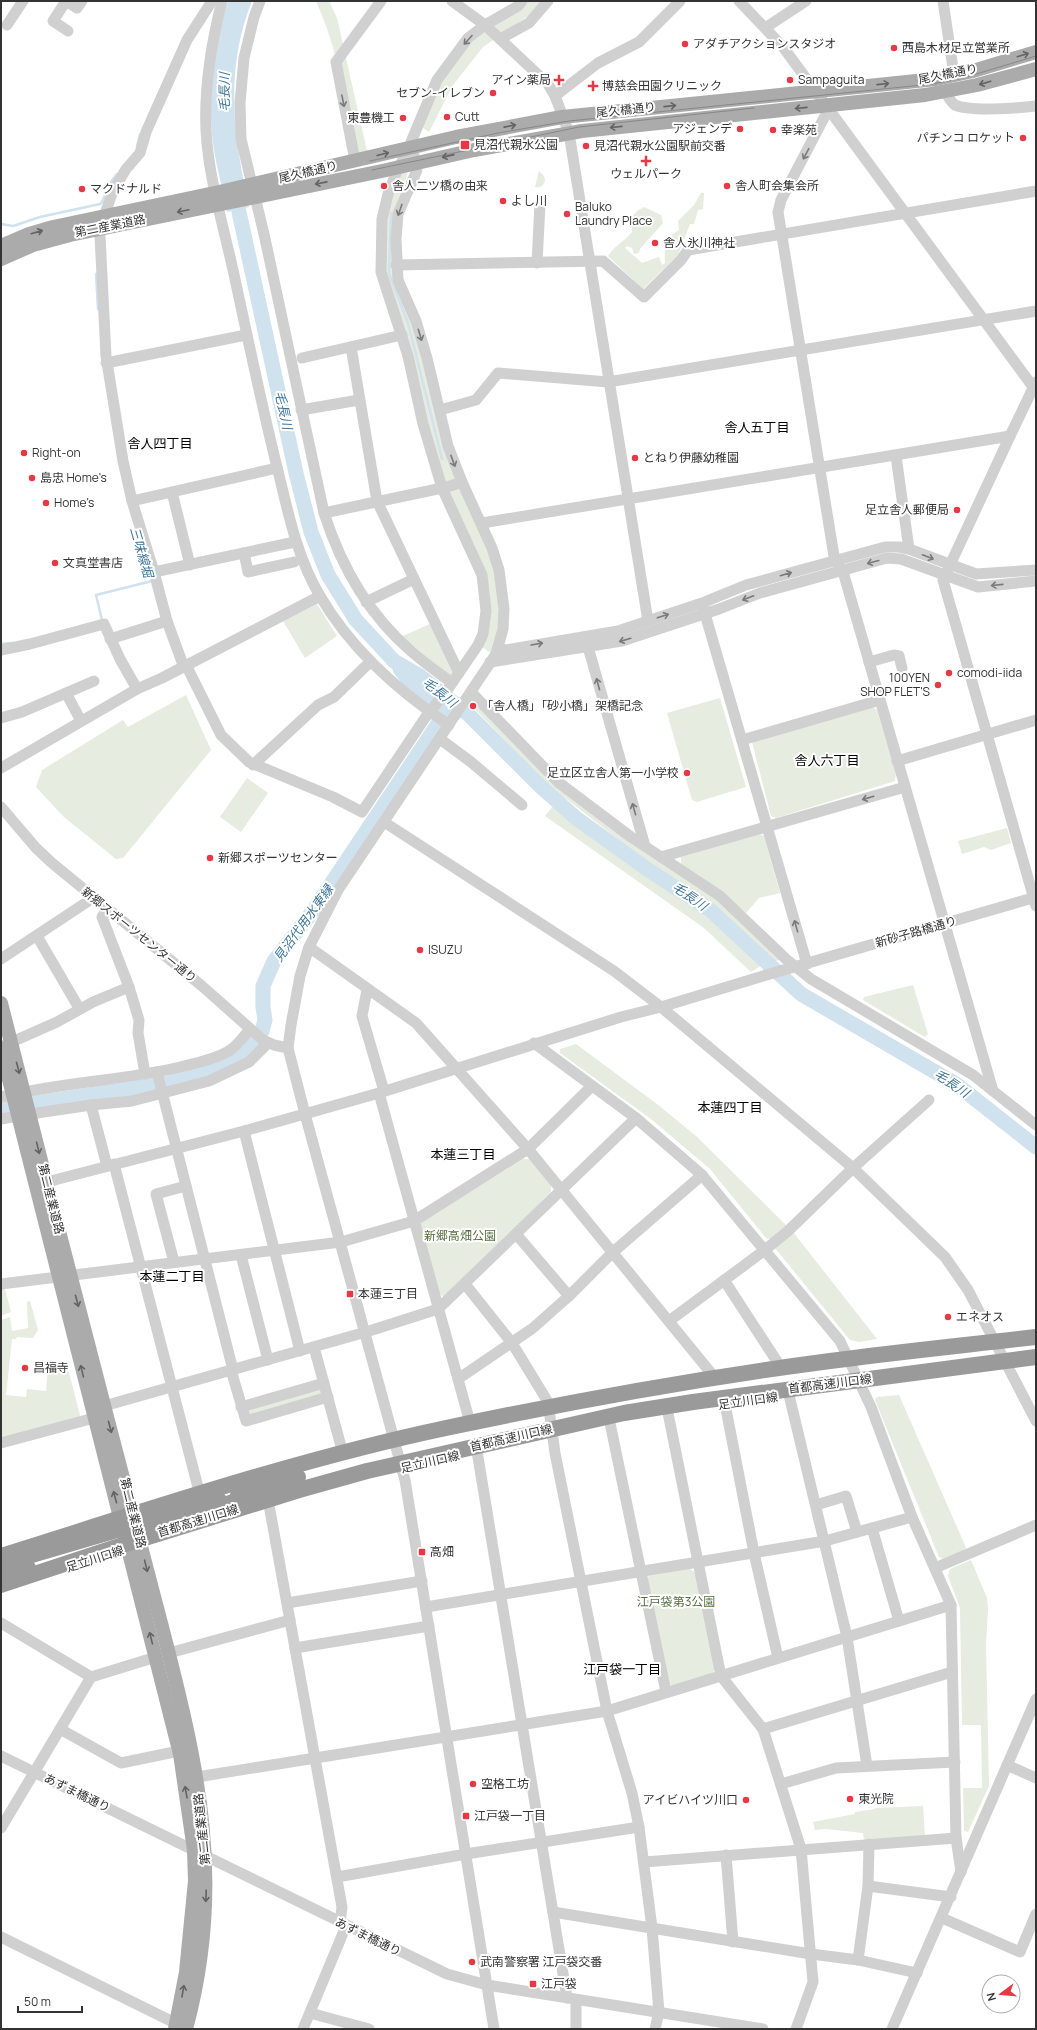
<svg xmlns="http://www.w3.org/2000/svg" width="1037" height="2030" font-family="Manrope,'Noto Sans JP',sans-serif">
  <style>
    .green { fill: #e6ecdf }
    .water { fill: #cfe2ee }
    .lines { fill: none; stroke-linecap: round; stroke-linejoin: round }
    .stream { stroke: #cfe2ee; stroke-width: 2.5 }
    .river { stroke: #cfe2ee; stroke-width: 15 }
    .minor { stroke: #d0d0d0; stroke-width: 11 }
    .major { stroke: #ababab; stroke-width: 14 }
    .highway { stroke: #9a9a9a; stroke-width: 16 }
    .tram { stroke: #888; stroke-width: 1 }
    .highway-bridge { stroke: #9a9a9a; stroke-width: 16 }
    .oneway { stroke: #7a7a7a }
    .oneway2 { stroke: #636363 }
    .poi-dot { fill: #e63946; stroke: #fff; stroke-width: 1.5 }
    .labels { text-anchor: middle; stroke-width: 4; stroke-linejoin: round; paint-order: stroke }
    .poi-label { font-size: 12px; fill: #333; stroke: #fff; text-anchor: start }
    .street-label { font-size: 12px; fill: #333; stroke: #fff }
    .park-label { font-size: 12px; fill: #56703f; stroke: #fff }
    .water-label { font-size: 13px; font-style: italic; fill: #3f7597; stroke: #fff }
    .neighbourhood-label { font-size: 13px; fill: #000; stroke: #fff }
  </style>
  <rect width="100%" height="100%" fill="#fff"/>
  <g class="green">
    <path d="M 316,1 L 329,1 L 337,18 L 367,151 L 356,154 C 346,102 338,50 316,1 Z"/>
    <polygon points="528,1 543,1 528,16 483,47 453,85 429,132 420,126 439,84 471,40"/>
    <polygon points="409,168 397,208 395,268 414,322 463,489 495,569 502,622 492,654 481,646 489,599 445,483 383,272 385,219 400,170"/>
    <path d="M 539,171 L 544,176 L 545,181 C 543,186 541,188 535,187 Z"/>
    <path d="M 701,193 L 704,193 L 703,209 L 698,210 L 694,224 L 690,224 L 678,255 L 643,289 L 608,256 C 615,245 624,242 632,232 L 631,218 L 637,211 L 644,207 L 661,215 L 663,223 L 640,249 L 639,253 L 634,254 L 632,248 L 627,246 L 625,248 L 642,263 L 659,257 L 662,265 L 665,263 C 664,248 665,238 679,230 L 678,221 L 694,205 Z"/>
    <polygon points="317,604 337,636 305,658 283,621"/>
    <polygon points="432,623 456,673 449,678 403,636"/>
    <polygon points="186,695 211,750 123,858 116,859 64,817 36,787 42,770 123,720 128,727"/>
    <polygon points="720,698 746,787 697,802 692,800 667,713"/>
    <polygon points="475,703 557,784 720,902 780,957 779,960 772,962 715,909 651,865 546,783 472,706"/>
    <polygon points="873,707 877,710 896,773 895,781 776,818 771,816 752,742"/>
    <polygon points="247,778 268,793 241,832 220,817"/>
    <polygon points="553,806 573,824 696,908 762,965 751,972 704,928 545,816"/>
    <polygon points="1007,828 1011,843 991,850 984,847 962,854 958,841"/>
    <polygon points="760,834 764,836 780,893 759,898 746,913 681,864 681,857"/>
    <polygon points="913,985 928,1034 925,1037 863,1000 864,997"/>
    <polygon points="576,1044 657,1104 696,1136 787,1226 771,1239 766,1238 710,1169 651,1119 560,1053 560,1049"/>
    <polygon points="523,1159 530,1159 551,1185 551,1192 445,1297 439,1294 420,1227 422,1221"/>
    <polygon points="793,1232 877,1339 859,1342 850,1340 775,1248"/>
    <polygon points="1,1289 5,1289 11,1312 1,1316"/>
    <polygon points="30,1301 38,1330 33,1338 17,1337 16,1339 12,1339 6,1395 26,1397 27,1389 46,1391 48,1366 67,1365 80,1415 79,1418 1,1438 1,1320 10,1317 12,1331 28,1328 27,1302"/>
    <polygon points="320,1388 324,1393 248,1417 246,1408"/>
    <polygon points="899,1395 967,1550 945,1560 939,1557 875,1400 877,1397"/>
    <polygon points="971,1560 987,1598 988,1609 986,1644 989,1786 968,1832 964,1831 963,1788 982,1788 981,1725 962,1725 960,1608 948,1576 950,1569"/>
    <polygon points="688,1568 695,1572 715,1669 712,1674 673,1686 668,1683 646,1580 649,1576"/>
    <polygon points="923,1806 925,1837 864,1841 863,1833 826,1829 815,1830 813,1822 855,1814 855,1812 875,1809 875,1808"/>
  </g>
  <path class="water" d="M 228,1 L 252,1 C 224,70 234,137 249,207 L 227,212 C 223,189 216,166 213,143 C 207,96 214,46 228,1 Z"/>
  <g class="lines">
    <g class="stream">
      <polyline points="137,146 140,134"/>
      <polyline points="391,213 389,274 408,323 442,459"/>
      <polyline points="1,224 13,226 40,217 100,204 102,202 110,183 117,174"/>
      <polyline points="96,274 98,309"/>
      <polyline points="102,620 96,595 152,581"/>
      <polyline points="1,644 10,643"/>
    </g>
    <g class="river">
      <polyline points="234,189 296,473 311,532 328,575 356,620 394,661 420,676 469,715 540,786 576,818 647,869 710,910 801,994 956,1084 1036,1147"/>
      <polyline points="1,1108 163,1084 190,1077 220,1066 248,1052 262,1031 265,1020 263,1007 263,986 274,961 313,911 446,712 413,685 400,669"/>
    </g>
    <g class="minor">
      <polyline points="66,1 53,21 68,31"/>
      <polyline points="66,1 77,8 82,1"/>
      <polyline points="212,1 187,40 146,132 140,153 126,169 113,191 100,228 100,236 106,356 123,461 132,501 154,572 167,621 182,662 188,669 221,735 249,762 333,797 362,812 425,718 448,689 478,645 483,634 486,611 482,575 442,488 423,424 408,356 381,272 382,219 388,194 398,168 411,147"/>
      <path d="M 222,1 C 211,44 204,86 206,131 C 209,183 226,234 236,284 C 250,348 263,412 279,475 C 289,517 298,559 320,596 C 351,649 398,691 449,725"/>
      <path d="M 260,1 L 254,17 L 244,58 L 240,103 L 241,139 L 264,234 L 324,513 C 341,566 369,615 411,651 C 424,663 439,673 452,683"/>
      <polyline points="452,1 485,25 548,84 555,96 569,133 648,621"/>
      <polyline points="739,1 783,47 1036,391"/>
      <polyline points="943,1 954,75"/>
      <polyline points="7,25 23,1"/>
      <polyline points="765,28 806,1"/>
      <polyline points="500,39 529,23 548,1"/>
      <path d="M 946,92 C 948,97 951,102 955,105 C 970,112 1019,108 1036,106"/>
      <polyline points="555,96 598,63 639,42 680,1"/>
      <polyline points="825,106 826,114 781,200 778,212 834,556 844,575 993,1091"/>
      <polyline points="355,161 336,62 381,1"/>
      <polyline points="537,263 540,204"/>
      <polyline points="396,265 603,261 644,297 681,260 688,250 1036,191"/>
      <polyline points="351,347 377,501 459,673"/>
      <polyline points="302,358 402,335"/>
      <polyline points="106,363 246,335"/>
      <polyline points="301,410 359,400"/>
      <polyline points="440,410 476,400 498,373 608,382 1036,311"/>
      <polyline points="1010,436 1036,382"/>
      <polyline points="896,456 909,549"/>
      <polyline points="172,492 190,565"/>
      <polyline points="132,501 277,468"/>
      <polyline points="324,513 447,487 462,482"/>
      <polyline points="482,523 1010,436 943,580 1036,906"/>
      <polyline points="244,553 248,572 294,562"/>
      <polyline points="154,572 295,542"/>
      <polyline points="366,602 414,579"/>
      <polyline points="703,607 807,964"/>
      <polyline points="110,639 167,621"/>
      <polyline points="588,647 645,846"/>
      <polyline points="498,648 506,650 618,631 702,603 746,585 885,547 899,547 909,549 976,574 1036,570"/>
      <polyline points="1,650 30,644 104,624 120,659 137,689"/>
      <polyline points="490,662 622,641 719,609 760,593 887,558 901,559 978,587 1036,581"/>
      <polyline points="869,662 894,655 899,656 902,668"/>
      <polyline points="471,692 558,782 631,837 720,896 786,959 811,979 973,1075 1036,1125"/>
      <polyline points="66,693 81,721"/>
      <polyline points="1,718 22,712 94,681"/>
      <polyline points="440,739 471,762 522,805"/>
      <polyline points="742,740 880,700"/>
      <polyline points="897,761 1036,720"/>
      <polyline points="253,765 318,705 334,697 370,662"/>
      <polyline points="1,768 137,689 162,678 320,596"/>
      <polyline points="1,807 36,848 52,863 202,986 263,1040 274,1045 288,1048"/>
      <polyline points="384,822 614,971 661,1007 853,1168 945,1257 968,1290 1036,1421"/>
      <polyline points="661,857 905,787"/>
      <polyline points="107,910 102,917 129,987 139,1020 138,1033 145,1074"/>
      <polyline points="37,936 79,1008"/>
      <polyline points="309,947 416,1023 528,1149 711,1373"/>
      <polyline points="1,959 93,898"/>
      <polyline points="367,990 362,1016 384,1091"/>
      <polyline points="534,1043 636,1118 702,1175 840,1341 871,1407 912,1517 951,1605 956,1838 961,1872"/>
      <polyline points="5,1045 57,1022 93,1002 129,987"/>
      <polyline points="157,1072 233,1370"/>
      <polyline points="379,1093 469,1419"/>
      <path d="M 1,1097 C 60,1082 121,1081 180,1067 C 196,1063 213,1060 227,1052 C 237,1047 243,1037 250,1029"/>
      <polyline points="91,1105 107,1166"/>
      <polyline points="30,1114 91,1105 132,1101 209,1081 249,1062 268,1043"/>
      <polyline points="1,1119 18,1116"/>
      <polyline points="244,1131 300,1351"/>
      <polyline points="114,1164 199,1491"/>
      <polyline points="39,1184 244,1131 379,1093 621,1017 661,1007 763,976 1036,897"/>
      <polyline points="516,1234 569,1296"/>
      <polyline points="241,1255 268,1360"/>
      <polyline points="174,1262 156,1194 186,1186"/>
      <polyline points="724,1280 778,1363"/>
      <polyline points="1,1284 341,1242 414,1221 528,1149 592,1086"/>
      <polyline points="465,1284 512,1343 548,1402 555,1453 607,1711 632,1793 639,1827 652,1928 659,2012 655,2029"/>
      <polyline points="669,1321 765,1250 788,1231 853,1168 929,1100"/>
      <polyline points="314,1347 342,1450"/>
      <polyline points="231,1370 246,1421 328,1397"/>
      <polyline points="458,1379 533,1328 569,1296 612,1253 702,1175"/>
      <polyline points="789,1395 847,1637 867,1766"/>
      <polyline points="725,1404 754,1553 778,1658"/>
      <polyline points="104,1406 366,1332 438,1309 636,1118"/>
      <polyline points="241,1407 324,1383"/>
      <polyline points="668,1413 721,1676 763,1729 801,1849 813,1982 796,2029"/>
      <polyline points="610,1423 666,1692"/>
      <polyline points="1,1443 94,1418"/>
      <polyline points="477,1451 567,1998"/>
      <polyline points="269,1505 342,1907 340,1923"/>
      <polyline points="816,1505 846,1496 857,1532"/>
      <polyline points="872,1528 899,1621"/>
      <polyline points="935,1568 1036,1525"/>
      <polyline points="287,1603 422,1581"/>
      <polyline points="426,1607 825,1541 912,1517"/>
      <polyline points="1,1623 91,1677 156,1657"/>
      <polyline points="295,1648 429,1626"/>
      <polyline points="169,1653 290,1620"/>
      <polyline points="60,1729 121,1763 179,1751"/>
      <polyline points="763,1729 952,1672"/>
      <polyline points="1,1756 447,1974 487,1985 763,2029"/>
      <polyline points="1007,1765 1036,1778"/>
      <polyline points="197,1777 607,1711 951,1605"/>
      <polyline points="781,1784 836,1768 955,1762"/>
      <polyline points="1,1828 91,1677"/>
      <polyline points="726,1855 733,1942"/>
      <polyline points="644,1862 956,1838"/>
      <polyline points="337,1877 466,1854 639,1827"/>
      <polyline points="868,1886 951,1897"/>
      <polyline points="553,1912 811,1954 858,1960 917,1973"/>
      <polyline points="942,1918 1020,1952 1036,1914"/>
      <polyline points="1,1937 177,2024"/>
      <polyline points="858,1960 868,1886 869,1844"/>
      <polyline points="310,2013 369,2029"/>
      <polyline points="303,2029 346,1926"/>
      <polyline points="494,2029 405,1480 305,1114 288,1048 291,1025 300,976 309,947 338,890 496,654 503,629 504,609 499,570 492,548 462,482 448,446 427,358 416,321 398,280 396,239 398,214 417,170 411,142 437,80 468,38 485,25 518,6 522,1"/>
      <polyline points="576,2029 576,2000"/>
      <polyline points="892,2029 1036,1699"/>
    </g>
    <g class="major">
      <polyline points="1,246 29,234 53,227 219,192 456,137 562,117 936,79 973,71 1036,52"/>
      <polyline points="1,259 33,245 70,235 382,171 474,150 582,131 925,95 977,85 1036,69"/>
      <path d="M 1,1003 C 36,1139 70,1277 106,1413 C 125,1483 143,1553 161,1623 C 198,1766 226,1882 186,2029"/>
      <polyline points="1,1048 180,1754 194,1850 195,1881 186,1972 175,2029"/>
    </g>
    <g class="highway">
      <polyline points="208,1510 239,1500"/>
      <polyline points="1,1564 219,1500"/>
      <polyline points="1,1576 28,1568"/>
    </g>
    <g class="tram">
      <polyline points="370,161 498,133 569,121 932,84 963,78 1036,56"/>
      <polyline points="372,170 579,127 754,108"/>
    </g>
    <g class="highway-bridge">
      <polyline points="238,1495 298,1477"/>
      <path d="M 1,1556 C 148,1510 295,1460 446,1428 C 573,1401 701,1378 830,1361 C 898,1352 967,1345 1036,1337"/>
      <polyline points="1,1585 113,1548 299,1490 367,1471 624,1413 693,1402 1036,1357"/>
    </g>
  </g>
  <defs><path id="oneway-shaft" d="M-6 0H5M1.5-3L5.5 0L1.5 3" fill="none" stroke-width="1.6" stroke-linecap="round" stroke-linejoin="round"/></defs>
  <g class="oneway">
    <use href="#oneway-shaft" transform="translate(468 40) rotate(132)"/>
    <use href="#oneway-shaft" transform="translate(343 101) rotate(79)"/>
    <use href="#oneway-shaft" transform="translate(806 154) rotate(118)"/>
    <use href="#oneway-shaft" transform="translate(400 210) rotate(109)"/>
    <use href="#oneway-shaft" transform="translate(420 335) rotate(73)"/>
    <use href="#oneway-shaft" transform="translate(453 461) rotate(70)"/>
    <use href="#oneway-shaft" transform="translate(928 557) rotate(21)"/>
    <use href="#oneway-shaft" transform="translate(873 562) rotate(165)"/>
    <use href="#oneway-shaft" transform="translate(786 574) rotate(-16)"/>
    <use href="#oneway-shaft" transform="translate(997 585) rotate(174)"/>
    <use href="#oneway-shaft" transform="translate(748 598) rotate(159)"/>
    <use href="#oneway-shaft" transform="translate(663 616) rotate(-18)"/>
    <use href="#oneway-shaft" transform="translate(625 640) rotate(164)"/>
    <use href="#oneway-shaft" transform="translate(537 644) rotate(-10)"/>
    <use href="#oneway-shaft" transform="translate(598 684) rotate(-105)"/>
    <use href="#oneway-shaft" transform="translate(868 798) rotate(164)"/>
    <use href="#oneway-shaft" transform="translate(634 809) rotate(-106)"/>
    <use href="#oneway-shaft" transform="translate(796 926) rotate(-106)"/>
  </g>
  <g class="oneway2">
    <use href="#oneway-shaft" transform="translate(1023 55) rotate(-17)"/>
    <use href="#oneway-shaft" transform="translate(985 83) rotate(164)"/>
    <use href="#oneway-shaft" transform="translate(883 84) rotate(-6)"/>
    <use href="#oneway-shaft" transform="translate(670 106) rotate(-6)"/>
    <use href="#oneway-shaft" transform="translate(801 108) rotate(174)"/>
    <use href="#oneway-shaft" transform="translate(510 126) rotate(-11)"/>
    <use href="#oneway-shaft" transform="translate(616 127) rotate(174)"/>
    <use href="#oneway-shaft" transform="translate(383 154) rotate(-14)"/>
    <use href="#oneway-shaft" transform="translate(448 156) rotate(167)"/>
    <use href="#oneway-shaft" transform="translate(321 183) rotate(169)"/>
    <use href="#oneway-shaft" transform="translate(183 211) rotate(168)"/>
    <use href="#oneway-shaft" transform="translate(37 232) rotate(-16)"/>
    <use href="#oneway-shaft" transform="translate(18 1068) rotate(75)"/>
    <use href="#oneway-shaft" transform="translate(38 1148) rotate(76)"/>
    <use href="#oneway-shaft" transform="translate(77 1301) rotate(75)"/>
    <use href="#oneway-shaft" transform="translate(82 1371) rotate(-104)"/>
    <use href="#oneway-shaft" transform="translate(110 1427) rotate(75)"/>
    <use href="#oneway-shaft" transform="translate(115 1497) rotate(-105)"/>
    <use href="#oneway-shaft" transform="translate(146 1566) rotate(76)"/>
    <use href="#oneway-shaft" transform="translate(151 1638) rotate(-104)"/>
    <use href="#oneway-shaft" transform="translate(186 1792) rotate(-100)"/>
    <use href="#oneway-shaft" transform="translate(206 1896) rotate(92)"/>
    <use href="#oneway-shaft" transform="translate(183 1991) rotate(-80)"/>
  </g>
  <g class="poi-dot">
    <circle cx="685" cy="44" r="4"/>
    <circle cx="894" cy="48" r="4"/>
    <path d="M557 74h4v4h4v4h-4v4h-4v-4h-4v-4h4z"/>
    <circle cx="790" cy="80" r="4"/>
    <path d="M591 80h4v4h4v4h-4v4h-4v-4h-4v-4h4z"/>
    <circle cx="493" cy="93" r="4"/>
    <circle cx="447" cy="117" r="4"/>
    <circle cx="403" cy="118" r="4"/>
    <circle cx="740" cy="129" r="4"/>
    <circle cx="773" cy="130" r="4"/>
    <circle cx="1023" cy="138" r="4"/>
    <rect x="460" y="140" width="10" height="10" rx="2"/>
    <circle cx="586" cy="146" r="4"/>
    <path d="M644 155h4v4h4v4h-4v4h-4v-4h-4v-4h4z"/>
    <circle cx="384" cy="186" r="4"/>
    <circle cx="727" cy="186" r="4"/>
    <circle cx="82" cy="189" r="4"/>
    <circle cx="503" cy="201" r="4"/>
    <circle cx="567" cy="214" r="4"/>
    <circle cx="655" cy="243" r="4"/>
    <circle cx="24" cy="453" r="4"/>
    <circle cx="635" cy="458" r="4"/>
    <circle cx="32" cy="478" r="4"/>
    <circle cx="46" cy="503" r="4"/>
    <circle cx="957" cy="510" r="4"/>
    <circle cx="55" cy="563" r="4"/>
    <circle cx="949" cy="673" r="4"/>
    <circle cx="938" cy="685" r="4"/>
    <circle cx="473" cy="706" r="4"/>
    <circle cx="687" cy="773" r="4"/>
    <circle cx="210" cy="858" r="4"/>
    <circle cx="420" cy="950" r="4"/>
    <rect x="346" y="1290" width="8" height="8" rx="2"/>
    <circle cx="948" cy="1317" r="4"/>
    <circle cx="25" cy="1368" r="4"/>
    <rect x="418" y="1548" width="8" height="8" rx="2"/>
    <circle cx="473" cy="1784" r="4"/>
    <circle cx="850" cy="1799" r="4"/>
    <circle cx="746" cy="1800" r="4"/>
    <rect x="462" y="1812" width="8" height="8" rx="2"/>
    <circle cx="472" cy="1962" r="4"/>
    <rect x="529" y="1980" width="8" height="8" rx="2"/>
  </g>
  <g class="labels">
    <g class="poi-label">
      <text x="693" y="48">アダチアクションスタジオ</text>
      <text x="902" y="52">西島木材足立営業所</text>
      <text x="551" y="84" text-anchor="end">アイン薬局</text>
      <text x="798" y="84">Sampaguita</text>
      <text x="602" y="90">博慈会田園クリニック</text>
      <text x="485" y="97" text-anchor="end">セブン-イレブン</text>
      <text x="455" y="121">Cutt</text>
      <text x="395" y="122" text-anchor="end">東豊機工</text>
      <text x="732" y="133" text-anchor="end">アジェンデ</text>
      <text x="781" y="134">幸楽苑</text>
      <text x="1015" y="142" text-anchor="end">パチンコ ロケット</text>
      <text x="474" y="149">見沼代親水公園</text>
      <text x="594" y="150">見沼代親水公園駅前交番</text>
      <text x="646" y="178" text-anchor="middle">ウェルパーク</text>
      <text x="392" y="190">舎人二ツ橋の由来</text>
      <text x="735" y="190">舎人町会集会所</text>
      <text x="90" y="193">マクドナルド</text>
      <text x="511" y="205">よし川</text>
      <text x="575" y="211">Baluko<tspan x="575" dy="14">Laundry Place</tspan></text>
      <text x="663" y="247">舎人氷川神社</text>
      <text x="32" y="457">Right-on</text>
      <text x="643" y="462">とねり伊藤幼稚園</text>
      <text x="40" y="482">島忠 Home's</text>
      <text x="54" y="507">Home's</text>
      <text x="949" y="514" text-anchor="end">足立舎人郵便局</text>
      <text x="63" y="567">文真堂書店</text>
      <text x="957" y="677">comodi-iida</text>
      <text x="930" y="682" text-anchor="end">100YEN<tspan x="930" dy="14">SHOP FLET'S</tspan></text>
      <text x="481" y="710">「舎人橋」「砂小橋」架橋記念</text>
      <text x="679" y="777" text-anchor="end">足立区立舎人第一小学校</text>
      <text x="218" y="862">新郷スポーツセンター</text>
      <text x="428" y="954">ISUZU</text>
      <text x="358" y="1298">本蓮三丁目</text>
      <text x="956" y="1321">エネオス</text>
      <text x="33" y="1372">昌福寺</text>
      <text x="430" y="1556">高畑</text>
      <text x="481" y="1788">空格工坊</text>
      <text x="858" y="1803">東光院</text>
      <text x="738" y="1804" text-anchor="end">アイビハイツ川口</text>
      <text x="474" y="1820">江戸袋一丁目</text>
      <text x="480" y="1966">武南警察署 江戸袋交番</text>
      <text x="541" y="1988">江戸袋</text>
    </g>
    <g class="street-label">
      <text transform="translate(948 74) rotate(-11)" y="4">尾久橋通り</text>
      <text transform="translate(626 110) rotate(-6)" y="4">尾久橋通り</text>
      <text transform="translate(308 172) rotate(-13)" y="4">尾久橋通り</text>
      <text transform="translate(110 226) rotate(-11)" y="4">第二産業道路</text>
      <text transform="translate(916 932) rotate(-16)" y="4">新砂子路橋通り</text>
      <text transform="translate(139 935) rotate(39)" y="4">新郷スポーツセンター通り</text>
      <text transform="translate(51 1199) rotate(76)" y="4">第二産業道路</text>
      <text transform="translate(830 1384) rotate(-7)" y="4">首都高速川口線</text>
      <text transform="translate(748 1401) rotate(-8)" y="4">足立川口線</text>
      <text transform="translate(511 1438) rotate(-13)" y="4">首都高速川口線</text>
      <text transform="translate(430 1462) rotate(-13)" y="4">足立川口線</text>
      <text transform="translate(133 1513) rotate(76)" y="4">第二産業道路</text>
      <text transform="translate(198 1521) rotate(-17)" y="4">首都高速川口線</text>
      <text transform="translate(95 1559) rotate(-18)" y="4">足立川口線</text>
      <text transform="translate(77 1793) rotate(26)" y="4">あずま橋通り</text>
      <text transform="translate(202 1829) rotate(-96)" y="4">第二産業道路</text>
      <text transform="translate(368 1937) rotate(26)" y="4">あずま橋通り</text>
    </g>
    <g class="park-label">
      <text x="460" y="1240">新郷高畑公園</text>
      <text x="676" y="1606">江戸袋第3公園</text>
    </g>
    <g class="water-label">
      <text transform="translate(224 92) rotate(-90)" y="5">毛長川</text>
      <text transform="translate(284 410) rotate(78)" y="5">毛長川</text>
      <text transform="translate(142 552) rotate(74)" y="5">三味線堀</text>
      <text transform="translate(440 692) rotate(38)" y="5">毛長川</text>
      <text transform="translate(690 896) rotate(35)" y="5">毛長川</text>
      <text transform="translate(303 923) rotate(-54)" y="5">見沼代用水東縁</text>
      <text transform="translate(952 1083) rotate(34)" y="5">毛長川</text>
    </g>
    <g class="neighbourhood-label">
      <text x="757" y="432">舎人五丁目</text>
      <text x="160" y="448">舎人四丁目</text>
      <text x="827" y="765">舎人六丁目</text>
      <text x="730" y="1112">本蓮四丁目</text>
      <text x="463" y="1159">本蓮三丁目</text>
      <text x="172" y="1281">本蓮二丁目</text>
      <text x="622" y="1674">江戸袋一丁目</text>
    </g>
  </g>
  <rect width="1037" height="2030" fill="none" stroke="#333333" stroke-width="4"/>
  <g transform="translate(1001 1994) rotate(254)"><circle r="19" fill="#ffffff" stroke="#adadad"/>
  <path d="M0-3L7 15L0 10L-7 15Z" fill="#e63946"/>
  <text y="-6" font-size="11" font-weight="bold" text-anchor="middle" fill="#333333">N</text>
  </g>
  <path d="M18 2006v6h64v-6" fill="none" stroke="#333333" stroke-width="2"/>
  <text x="24" y="2006" font-size="12" fill="#333333" stroke="#ffffff" stroke-width="3" paint-order="stroke">50 m</text>
</svg>
